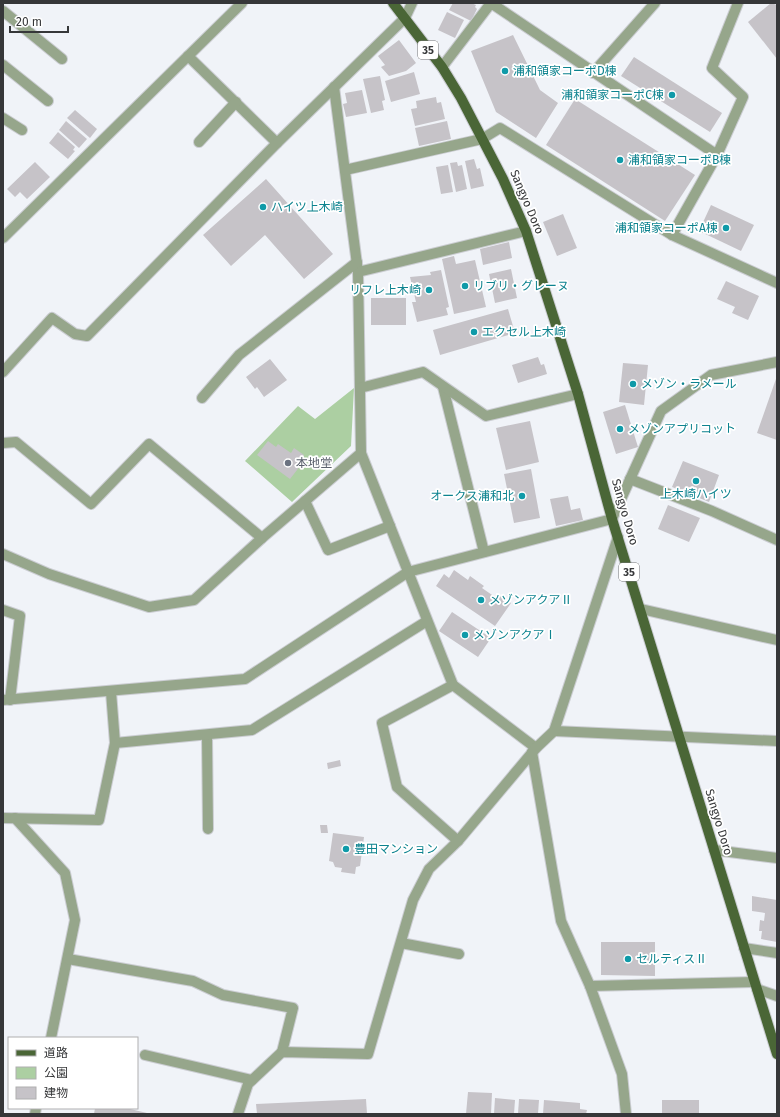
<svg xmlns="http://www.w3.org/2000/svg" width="780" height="1117" font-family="'Fira Sans','Noto Sans JP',sans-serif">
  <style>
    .green { fill: #accfa2 }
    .building { fill: #c6c3c8 }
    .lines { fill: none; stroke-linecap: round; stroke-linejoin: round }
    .minor-casing { stroke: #cbcdd2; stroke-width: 12 }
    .major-casing { stroke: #cbcdd2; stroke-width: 12 }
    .minor { stroke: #96a68b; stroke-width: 10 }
    .major { stroke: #4a6636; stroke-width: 10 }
    .culture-dot { fill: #0f9aa8; stroke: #fff; stroke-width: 1.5 }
    .worship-dot { fill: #6b7280; stroke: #fff; stroke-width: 1.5 }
    .labels { text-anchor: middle; stroke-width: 3.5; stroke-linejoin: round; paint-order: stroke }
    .shield { fill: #fff; stroke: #727374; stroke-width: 1 }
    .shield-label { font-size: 11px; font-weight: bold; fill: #363739 }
    .culture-label { font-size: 12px; fill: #0d838f; stroke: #fff; text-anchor: start }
    .street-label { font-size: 12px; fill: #363739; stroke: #fff }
    .worship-label { font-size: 12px; fill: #5b616d; stroke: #fff; text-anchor: start }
  </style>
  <rect width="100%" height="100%" fill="#f0f3f8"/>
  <polygon class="green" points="354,388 351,446 292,502 245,461 298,406 315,419"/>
  <g class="building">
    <polygon points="453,3 471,3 476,5 475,7 477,9 471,21 449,10"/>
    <polygon points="771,3 777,5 777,59 748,22"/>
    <polygon points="447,12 464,20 455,38 438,30"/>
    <polygon points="513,35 540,90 558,103 536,138 496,112 471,51"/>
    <polygon points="399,40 416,63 406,71 389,76 381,67 385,65 378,56"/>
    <polygon points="634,57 722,113 710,132 621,76"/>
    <polygon points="414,72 420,94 391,102 385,81"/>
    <polygon points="380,76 385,100 382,101 384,110 371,113 363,79"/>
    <polygon points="362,90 367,113 346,117 343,104 347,103 345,93"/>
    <polygon points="436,97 437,103 441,102 445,119 415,126 411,109 417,108 416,101"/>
    <polygon points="575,99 695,175 665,221 546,145"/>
    <polygon points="75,110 97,129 90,138 67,118"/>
    <polygon points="66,121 87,139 79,148 59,130"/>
    <polygon points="447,121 451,139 419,146 415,128"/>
    <polygon points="58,132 75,147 73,150 75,151 68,159 49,143"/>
    <polygon points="474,159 477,169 480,168 484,186 471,189 465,161"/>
    <polygon points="35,162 50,177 27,199 20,192 15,197 7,189"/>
    <polygon points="457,162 458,166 462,165 467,189 456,192 450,163"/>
    <polygon points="448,165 453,192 441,194 436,167"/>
    <polygon points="266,179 333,254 304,279 265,235 231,266 203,235"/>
    <polygon points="711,205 754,225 741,251 699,231"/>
    <polygon points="563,214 577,248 557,256 543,222"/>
    <polygon points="509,242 512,258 483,265 480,249"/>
    <polygon points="454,256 456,264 475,260 486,307 454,314 442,259"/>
    <polygon points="511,269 517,298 495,303 489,274"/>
    <polygon points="441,270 449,307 446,308 448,315 417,322 412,302 416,302 410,277 431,275 430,272"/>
    <polygon points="726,281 759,296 748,320 732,313 735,307 717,299"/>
    <rect x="371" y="298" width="35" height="27"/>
    <polygon points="508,309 515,333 440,355 433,330"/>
    <polygon points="538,357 541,365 544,364 547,374 518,383 512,365"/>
    <polygon points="270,359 287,380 264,397 257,387 255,389 246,377"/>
    <polygon points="623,363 648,365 644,405 619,402"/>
    <polygon points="777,376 777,440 757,433"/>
    <polygon points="625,405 638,447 616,454 603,412"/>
    <polygon points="530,421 539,462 506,470 496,428"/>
    <polygon points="268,441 276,447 278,444 291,453 294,448 304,455 301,459 304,461 290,479 257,455"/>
    <polygon points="683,461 719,475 709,502 697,497 694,503 682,498 685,492 672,487"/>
    <polygon points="531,469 540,518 514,523 504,474"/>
    <polygon points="568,496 571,510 580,508 583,520 556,526 550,499"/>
    <polygon points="668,505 700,518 689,542 658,529"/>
    <polygon points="454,570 468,580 470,576 484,586 482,588 495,597 497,594 511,603 495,626 436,586 444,574 449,578"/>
    <polygon points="452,612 491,638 478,657 439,631"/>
    <polygon points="340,760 341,766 328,769 327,763"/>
    <polygon points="320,825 327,825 328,833 321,833"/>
    <polygon points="333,833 364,837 360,866 356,867 355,874 341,872 342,868 335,867 333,862 329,861"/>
    <polygon points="752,896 777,900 777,942 761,939 762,931 759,931 760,920 764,921 765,913 752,911"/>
    <polygon points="601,942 655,942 655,976 601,975"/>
    <polygon points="468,1092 492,1093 491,1114 466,1114"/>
    <polygon points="495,1098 515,1100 514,1114 494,1114"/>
    <polygon points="366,1099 367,1114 257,1114 256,1104"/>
    <polygon points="519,1099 539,1100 538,1114 518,1114"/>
    <polygon points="544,1100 580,1103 580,1109 587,1110 586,1114 543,1114"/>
    <rect x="662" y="1100" width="37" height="14"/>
    <polygon points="95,1108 126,1108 147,1113 94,1114"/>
  </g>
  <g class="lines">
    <defs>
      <g id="minor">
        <polyline points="491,3 717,155"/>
        <polyline points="3,11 62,59"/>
        <polyline points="188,56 277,143"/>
        <polyline points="3,65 48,101"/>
        <polyline points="442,67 491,3"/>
        <polyline points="593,73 655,3"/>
        <polyline points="334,87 358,272 361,453 453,685 536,748"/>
        <polyline points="3,118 22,130"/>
        <polyline points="199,142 236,102"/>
        <polyline points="345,170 482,139 500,128 672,235 777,283"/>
        <polyline points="672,235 717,155 743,97 712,68 738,3"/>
        <polyline points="3,238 242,3"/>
        <polyline points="358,272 526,231"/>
        <polyline points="3,372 52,318 75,334 87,336 277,143 405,18 412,3"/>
        <polyline points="443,387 484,552"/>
        <polyline points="360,388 423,372 486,416 578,394"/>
        <polyline points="202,398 239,355 357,262"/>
        <polyline points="3,443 16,442 91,504 149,444 262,538"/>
        <polyline points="630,479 712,511 777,540"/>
        <polyline points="305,501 328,550 390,526"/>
        <polyline points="3,554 49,574 149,607 194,600 262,538 361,453"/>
        <polyline points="641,609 777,640"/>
        <polyline points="3,610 20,616 10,700"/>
        <polyline points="453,685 382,723 397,787 458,841"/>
        <polyline points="3,700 245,679 408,572 612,519 661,411 711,375 777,362"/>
        <polyline points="554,731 777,741"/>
        <polyline points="207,735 208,829"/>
        <polyline points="115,743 252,730 427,621"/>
        <polyline points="532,752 561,921 590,986 622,1074 626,1114"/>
        <polyline points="3,818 99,820 115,743 111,692"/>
        <polyline points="15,818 65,873 75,920 51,1038"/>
        <polyline points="714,850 777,858"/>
        <polyline points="401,943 459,954"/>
        <polyline points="744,948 777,953"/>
        <polyline points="68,959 193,981 223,995 293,1008 282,1052"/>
        <polyline points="590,986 754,982"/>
        <polyline points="757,989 777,996"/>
        <polyline points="145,1055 252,1080"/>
        <polyline points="35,1114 36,1108"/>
        <polyline points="238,1114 248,1084 282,1052 368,1054 413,900 429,869 458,841 536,748 554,731 618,537"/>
      </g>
      <polyline id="major" points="393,3 442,67 461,98 503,179 526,231 578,394 612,519 777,1054"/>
    </defs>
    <use href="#minor" class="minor-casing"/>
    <use href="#major" class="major-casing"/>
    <use href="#minor" class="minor"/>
    <use href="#major" class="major"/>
  </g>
  <g class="culture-dot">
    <circle cx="505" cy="71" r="4"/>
    <circle cx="672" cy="95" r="4"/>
    <circle cx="620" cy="160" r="4"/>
    <circle cx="263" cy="207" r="4"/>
    <circle cx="726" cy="228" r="4"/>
    <circle cx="465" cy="286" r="4"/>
    <circle cx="429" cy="290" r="4"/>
    <circle cx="474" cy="332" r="4"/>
    <circle cx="633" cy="384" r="4"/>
    <circle cx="620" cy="429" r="4"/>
    <circle cx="696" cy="481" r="4"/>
    <circle cx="522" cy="496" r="4"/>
    <circle cx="481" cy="600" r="4"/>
    <circle cx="465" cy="635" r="4"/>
    <circle cx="346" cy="849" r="4"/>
    <circle cx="628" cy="959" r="4"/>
  </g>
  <circle class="worship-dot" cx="288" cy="463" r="4"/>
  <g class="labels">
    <g class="shield">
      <rect x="418" y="41" width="20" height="18" rx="3"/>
      <rect x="619" y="563" width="20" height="18" rx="3"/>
    </g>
    <g class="shield-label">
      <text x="428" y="54">35</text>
      <text x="629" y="576">35</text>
    </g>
    <g class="culture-label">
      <text x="513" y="75">浦和領家コーポD棟</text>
      <text x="664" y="99" text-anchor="end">浦和領家コーポC棟</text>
      <text x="628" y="164">浦和領家コーポB棟</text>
      <text x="271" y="211">ハイツ上木崎</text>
      <text x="718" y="232" text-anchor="end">浦和領家コーポA棟</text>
      <text x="473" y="290">リブリ・グレーヌ</text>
      <text x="421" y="294" text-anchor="end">リフレ上木崎</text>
      <text x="482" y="336">エクセル上木崎</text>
      <text x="641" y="388">メゾン・ラメール</text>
      <text x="628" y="433">メゾンアプリコット</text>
      <text x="696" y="498" text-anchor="middle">上木崎ハイツ</text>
      <text x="514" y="500" text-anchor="end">オークス浦和北</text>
      <text x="489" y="604">メゾンアクアⅡ</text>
      <text x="473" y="639">メゾンアクアⅠ</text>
      <text x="354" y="853">豊田マンション</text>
      <text x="636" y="963">セルティスⅡ</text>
    </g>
    <g class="street-label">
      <text transform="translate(527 202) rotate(67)" y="4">Sangyo Doro</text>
      <text transform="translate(625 512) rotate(74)" y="4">Sangyo Doro</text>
      <text transform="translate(719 822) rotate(73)" y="4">Sangyo Doro</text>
    </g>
    <g class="worship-label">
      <text x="296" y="467">本地堂</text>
    </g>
  </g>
  <rect width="780" height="1117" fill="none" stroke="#363739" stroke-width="8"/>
  <rect x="8" y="1037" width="130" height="72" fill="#ffffff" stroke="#afafb0"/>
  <rect x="16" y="1050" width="20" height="6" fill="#4a6636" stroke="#afafb0"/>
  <text x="44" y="1057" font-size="12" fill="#363739">道路</text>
  <rect x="16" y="1067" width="20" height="12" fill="#accfa2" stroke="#afafb0"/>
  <text x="44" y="1077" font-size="12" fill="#363739">公園</text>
  <rect x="16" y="1087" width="20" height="12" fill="#c6c3c8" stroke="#afafb0"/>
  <text x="44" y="1097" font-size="12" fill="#363739">建物</text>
  <path d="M10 26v6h58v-6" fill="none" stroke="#363739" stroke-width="2"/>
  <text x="16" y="26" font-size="12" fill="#363739" stroke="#ffffff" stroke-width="3" paint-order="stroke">20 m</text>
</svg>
